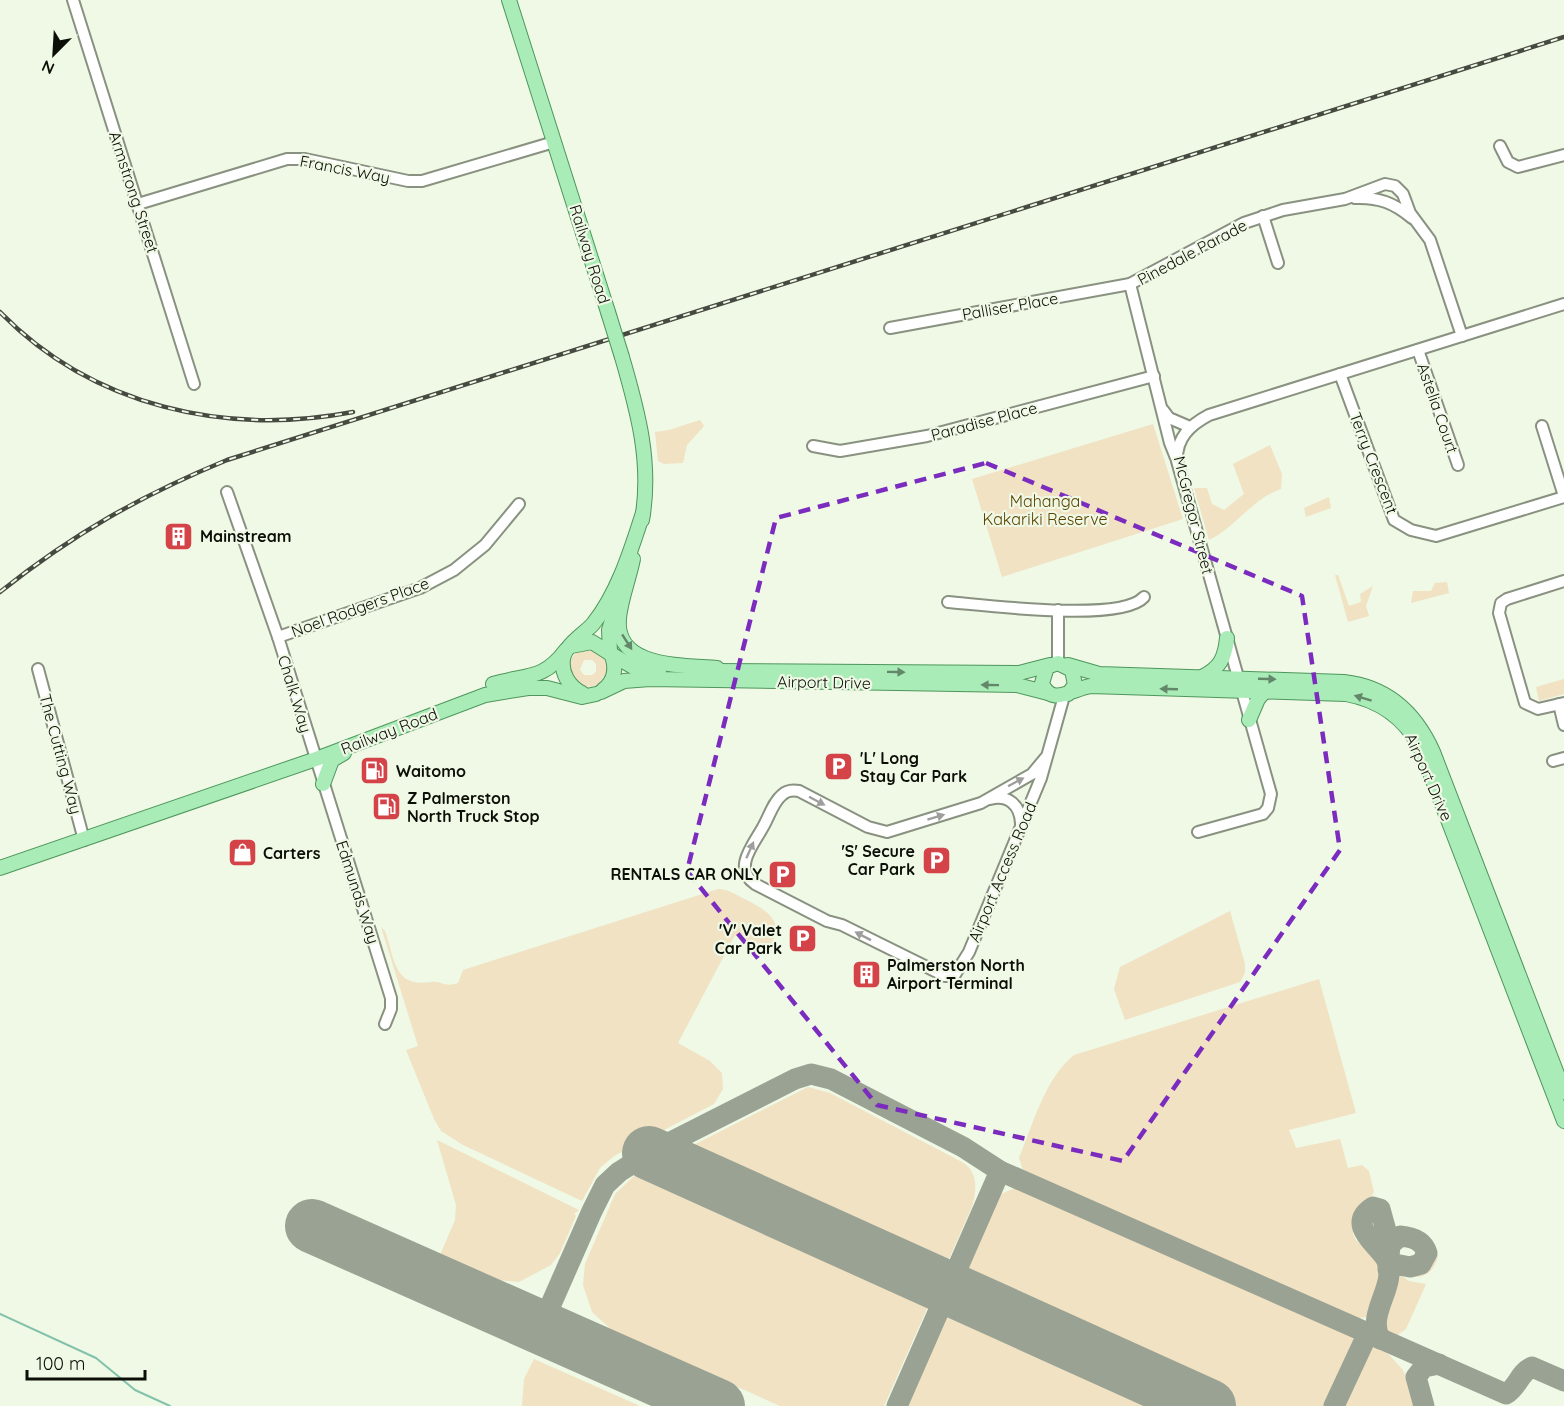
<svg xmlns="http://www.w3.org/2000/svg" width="1564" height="1406" font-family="Quicksand,sans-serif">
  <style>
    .green { fill: #f0e2c3; fill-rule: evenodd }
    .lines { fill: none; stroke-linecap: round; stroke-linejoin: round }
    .stream { stroke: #82c1aa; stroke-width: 2 }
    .taxiway { stroke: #9aa293; stroke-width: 21 }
    .runway { stroke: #9aa293; stroke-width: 54 }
    .minor-casing { stroke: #899280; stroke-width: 14 }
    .major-casing { stroke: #4e965b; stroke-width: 16 }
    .minor { stroke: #fff; stroke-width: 10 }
    .major { stroke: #aaecb8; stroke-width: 14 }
    .rail-casing { stroke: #464a41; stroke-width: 4.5 }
    .rail { stroke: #eff9e5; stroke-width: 2; stroke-dasharray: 7; stroke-linecap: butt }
    .major-bridge-casing { stroke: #4e965b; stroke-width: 16; stroke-linecap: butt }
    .major-bridge { stroke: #aaecb8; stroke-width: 14 }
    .oneway { fill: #638869 }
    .oneway2 { fill: #9e9f9c }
    .marked { fill: none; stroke: #7b2cbf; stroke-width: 4.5; stroke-dasharray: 12 8; stroke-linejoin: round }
    .labels { text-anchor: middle; stroke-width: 4.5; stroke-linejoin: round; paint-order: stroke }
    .street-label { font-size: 16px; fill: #0c0e08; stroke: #eff9e5 }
    .park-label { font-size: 16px; fill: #5b4300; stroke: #eff9e5 }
    .poi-label { font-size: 16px; font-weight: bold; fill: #0c0e08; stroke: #eff9e5; text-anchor: start }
  </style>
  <rect width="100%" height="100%" fill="#eff9e5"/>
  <g class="green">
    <polygon points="700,420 704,426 687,445 683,463 664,464 658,461 655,432 669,430"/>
    <polygon points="1153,424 1183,519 1002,577 972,479"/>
    <path d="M 1270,445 L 1282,474 L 1281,489 C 1253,498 1236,527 1209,540 L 1194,488 L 1207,488 L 1212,504 L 1224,510 L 1244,494 L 1233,464 Z"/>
    <polygon points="1329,497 1331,508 1306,517 1304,508"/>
    <polygon points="1335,575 1338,575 1349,606 1361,602 1360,594 1373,586 1366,606 1369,616 1348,622"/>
    <polygon points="1447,582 1449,593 1411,603 1413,591 1431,591 1435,583"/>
    <path d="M 590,647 L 606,657 L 608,670 L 598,685 C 579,691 570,678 569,662 L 577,651 ZM 584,660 L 592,660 L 596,664 L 596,672 L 592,675 L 584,675 L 580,670 Z"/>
    <polygon points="1564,679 1564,694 1539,701 1536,687"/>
    <path d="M 718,889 C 728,889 736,895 745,899 C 766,910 786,921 770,946 L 765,949 L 735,935 L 678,1043 L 710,1061 L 722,1073 L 723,1089 L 714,1104 L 614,1156 L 600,1168 L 582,1201 L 463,1145 L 441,1131 L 434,1119 L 406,1050 L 418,1046 L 381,927 L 385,931 C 395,960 394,988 431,982 C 441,980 444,988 458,983 L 463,970 Z"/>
    <polygon points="1230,911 1245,964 1245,973 1240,982 1125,1020 1114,989 1120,967"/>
    <path d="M 1319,979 L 1356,1113 L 1289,1130 L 1296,1148 L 1340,1139 L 1348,1168 L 1362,1165 L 1369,1171 L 1374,1192 C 1367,1205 1355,1213 1353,1227 C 1350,1246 1374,1248 1381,1261 C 1389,1274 1380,1309 1367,1317 L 1352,1319 L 1029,1177 L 1030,1174 L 1023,1170 L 1019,1158 C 1033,1124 1045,1078 1074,1055 Z"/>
    <path d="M 808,1087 L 830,1093 L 962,1162 C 979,1172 977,1192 971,1209 L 884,1406 L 780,1406 L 614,1332 L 592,1312 L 583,1285 L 585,1264 L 615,1194 L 633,1177 L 652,1166 Z"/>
    <polygon points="437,1140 579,1210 574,1214 576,1216 560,1253 551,1265 519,1282 497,1280 440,1255 455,1220 456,1205"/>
    <polygon points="1017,1187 1382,1347 1403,1370 1416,1406 907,1406 1001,1194"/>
    <path d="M 1431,1253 L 1438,1255 C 1435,1274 1418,1284 1402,1271 L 1401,1269 C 1416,1274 1429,1270 1431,1253 Z"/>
    <polygon points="1397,1272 1409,1281 1426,1284 1406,1329 1395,1337 1387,1334 1381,1323 1392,1276"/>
    <polygon points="534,1359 640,1406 522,1406 524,1379"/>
  </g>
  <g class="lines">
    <polyline class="stream" points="0,1314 96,1358 135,1390 170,1406"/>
    <g class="taxiway">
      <path d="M 1400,1236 C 1412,1237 1423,1240 1427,1253 L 1421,1264 L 1410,1267 L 1395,1264 L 1388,1269 L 1390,1245 Z"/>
      <path d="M 541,1327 L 592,1211 L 605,1185 L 619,1172 L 649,1153 L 795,1079 L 811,1074 L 831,1079 L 963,1147 L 1000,1171 L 1506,1394 C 1518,1387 1519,1373 1532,1367 L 1564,1381"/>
      <path d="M 1380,1339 C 1366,1313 1397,1287 1387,1261 C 1381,1246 1344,1226 1373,1207 L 1380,1209 L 1390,1245"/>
      <polyline points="897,1406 1000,1171"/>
      <polyline points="1334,1406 1368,1333"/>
      <polyline points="1424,1406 1416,1377 1424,1367 1439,1364"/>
    </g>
    <g class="runway">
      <polyline points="649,1153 1209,1406"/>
      <polyline points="312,1226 718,1406"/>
    </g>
    <defs>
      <g id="minor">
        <polyline points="73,0 194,384"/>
        <polyline points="1500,146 1508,162 1518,167 1564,155"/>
        <path d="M 1355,198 C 1379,197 1394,203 1412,218"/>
        <polyline points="138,204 287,159 305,159 408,181 422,181 554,142"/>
        <polyline points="1263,216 1278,263"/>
        <polyline points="1130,284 1170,443 1176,458"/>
        <polyline points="890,328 1130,284 1244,223 1283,210 1345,199 1385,184 1395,186 1403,194 1410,213 1430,240 1462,336"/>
        <polyline points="1418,350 1458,465"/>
        <polyline points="1340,374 1394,520 1411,530 1436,536 1564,497"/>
        <polyline points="1163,410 1169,418 1190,427"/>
        <polyline points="1542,426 1564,496"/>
        <polyline points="813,446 840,451 927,436 1154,376"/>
        <polyline points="227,492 278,637 391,998 391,1009 385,1024"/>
        <polyline points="1564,581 1507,599 1501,603 1499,613 1525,703 1538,709 1564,703"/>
        <path d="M 948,602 C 985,605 1121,623 1144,597"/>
        <polyline points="278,637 420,588 454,570 485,545 519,504"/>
        <polyline points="1058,663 1058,610"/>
        <polyline points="38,669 84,840"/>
        <polyline points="1559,704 1564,725"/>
        <path d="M 1047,756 L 1032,774 L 981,803 L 887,832 L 868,827 L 799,791 C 793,790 787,790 782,795 C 773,802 769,817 763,827 C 754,844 732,868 755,884 L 827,921 L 842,925 L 945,976 L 954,976 L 969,952 L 1041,778 L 1064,696"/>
        <polyline points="1553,761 1564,758"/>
        <path d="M 990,799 C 1008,794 1020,805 1021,823"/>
        <path d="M 1198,832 L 1263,814 L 1268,808 L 1271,794 L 1177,461 C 1176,438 1190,425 1209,415 L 1564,304"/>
      </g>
      <g id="major">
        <polyline points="509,0 608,312"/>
        <path d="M 622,357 C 638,412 652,463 642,520"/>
        <path d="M 633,559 C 629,579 621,598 619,618 C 614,669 684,665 717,668"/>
        <path d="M 571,646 L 592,642 L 611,654 C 617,667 615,681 603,690"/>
        <polyline points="610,652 609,630 620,593"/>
        <polyline points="611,654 635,668 659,671"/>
        <path d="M 1068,665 L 1099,674 L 1344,682 C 1388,687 1416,714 1433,752 L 1564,1092"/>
        <polyline points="708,671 1019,673 1050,665"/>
        <path d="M 1202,677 C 1220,668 1225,658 1227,638"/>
        <path d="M 493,684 C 526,674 543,681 566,650"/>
        <polyline points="601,692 624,681 650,679 1017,685 1048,693"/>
        <path d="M 582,693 C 569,687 561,673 563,659 C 565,645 584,634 593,624 C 618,593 631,550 643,513"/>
        <path d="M 1068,694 L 1075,685 L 1072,670 L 1058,663 L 1047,667 L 1042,683 C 1051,708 1073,688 1091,686 L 1346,694 C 1379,700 1404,717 1420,747 L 1564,1121"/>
        <polyline points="1249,720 1258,699 1264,692"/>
        <polyline points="323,784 332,760 344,753"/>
        <polyline points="0,868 316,759 485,695 528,688 547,688 582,697 596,694"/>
      </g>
    </defs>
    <use href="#minor" class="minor-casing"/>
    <use href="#major" class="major-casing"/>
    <use href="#minor" class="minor"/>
    <use href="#major" class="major"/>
    <defs>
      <g id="rail">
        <path d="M 0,312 C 93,407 226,436 353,412"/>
        <path d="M 0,592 C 73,534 140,496 227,460 L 1564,37"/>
      </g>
    </defs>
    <use href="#rail" class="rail-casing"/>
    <use href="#rail" class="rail"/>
    <defs>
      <polyline id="major-bridge" points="608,312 622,357"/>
    </defs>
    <use href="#major-bridge" class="major-bridge-casing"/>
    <use href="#major-bridge" class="major-bridge"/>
  </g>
  <defs><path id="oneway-solid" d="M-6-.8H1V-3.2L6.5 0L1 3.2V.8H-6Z" transform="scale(1.5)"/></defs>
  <g class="oneway">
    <use href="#oneway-solid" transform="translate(627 642) rotate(57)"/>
    <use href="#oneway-solid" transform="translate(896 672) rotate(1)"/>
    <use href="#oneway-solid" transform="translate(1267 679) rotate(2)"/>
    <use href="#oneway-solid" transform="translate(990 685) rotate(-179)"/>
    <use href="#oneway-solid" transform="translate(1169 689) rotate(-178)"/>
    <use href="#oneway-solid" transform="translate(1363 698) rotate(-163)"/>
  </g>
  <g class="oneway2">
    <use href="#oneway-solid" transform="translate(1016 782) rotate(-28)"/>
    <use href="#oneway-solid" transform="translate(817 801) rotate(28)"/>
    <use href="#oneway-solid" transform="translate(936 817) rotate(-17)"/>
    <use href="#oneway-solid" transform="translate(750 850) rotate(-66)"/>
    <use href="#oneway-solid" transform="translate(863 936) rotate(-153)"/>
  </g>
  <path class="marked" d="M 986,463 L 1302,596 L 1340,850 L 1123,1161 L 877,1105 L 687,871 L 776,518 Z"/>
  <defs>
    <symbol id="building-square" viewBox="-11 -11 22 22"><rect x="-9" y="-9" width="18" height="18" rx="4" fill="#d34347" stroke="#eff9e5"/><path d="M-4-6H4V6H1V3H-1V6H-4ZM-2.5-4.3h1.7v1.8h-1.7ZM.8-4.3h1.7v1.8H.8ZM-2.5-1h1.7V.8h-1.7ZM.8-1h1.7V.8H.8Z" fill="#fff"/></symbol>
    <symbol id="parking-square" viewBox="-11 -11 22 22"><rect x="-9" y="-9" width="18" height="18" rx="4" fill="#d34347" stroke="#eff9e5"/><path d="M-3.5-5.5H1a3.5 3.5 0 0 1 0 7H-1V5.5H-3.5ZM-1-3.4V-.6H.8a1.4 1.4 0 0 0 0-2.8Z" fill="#fff"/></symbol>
    <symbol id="fuel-square" viewBox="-11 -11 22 22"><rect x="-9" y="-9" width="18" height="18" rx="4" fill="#d34347" stroke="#eff9e5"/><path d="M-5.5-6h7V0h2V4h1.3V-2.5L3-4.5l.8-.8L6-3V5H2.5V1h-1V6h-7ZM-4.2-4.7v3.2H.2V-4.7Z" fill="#fff"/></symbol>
    <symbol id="shop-square" viewBox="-11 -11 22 22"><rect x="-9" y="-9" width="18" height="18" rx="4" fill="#d34347" stroke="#eff9e5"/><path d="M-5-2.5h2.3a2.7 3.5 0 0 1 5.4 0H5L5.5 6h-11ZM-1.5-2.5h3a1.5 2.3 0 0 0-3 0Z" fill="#fff"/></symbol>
  </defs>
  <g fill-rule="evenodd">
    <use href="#building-square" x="162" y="520" width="33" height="33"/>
    <use href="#parking-square" x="822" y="750" width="33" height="33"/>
    <use href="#fuel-square" x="358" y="754" width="33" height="33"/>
    <use href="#fuel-square" x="370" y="790" width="33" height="33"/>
    <use href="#shop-square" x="226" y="836" width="33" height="33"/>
    <use href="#parking-square" x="920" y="844" width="33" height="33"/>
    <use href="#parking-square" x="766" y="858" width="33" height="33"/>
    <use href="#parking-square" x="786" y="922" width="33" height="33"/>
    <use href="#building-square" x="850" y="958" width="33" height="33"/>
  </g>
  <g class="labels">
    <g class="street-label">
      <text transform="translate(345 169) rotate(11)" y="6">Francis Way</text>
      <text transform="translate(134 192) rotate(72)" y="6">Armstrong Street</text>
      <text transform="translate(1192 252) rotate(-28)" y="6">Pinedale Parade</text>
      <text transform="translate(590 254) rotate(73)" y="6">Railway Road</text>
      <text transform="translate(1010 306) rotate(-10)" y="6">Palliser Place</text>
      <text transform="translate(1438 408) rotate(71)" y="6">Astelia Court</text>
      <text transform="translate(984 421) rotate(-15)" y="6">Paradise Place</text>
      <text transform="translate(1374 463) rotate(69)" y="6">Terry Crescent</text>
      <text transform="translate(1194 515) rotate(76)" y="6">McGregor Street</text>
      <text transform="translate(360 607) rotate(-20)" y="6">Noel Rodgers Place</text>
      <text transform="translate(824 682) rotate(1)" y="6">Airport Drive</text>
      <text transform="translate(295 694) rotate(73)" y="6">Chalk Way</text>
      <text transform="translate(389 731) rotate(-21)" y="6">Railway Road</text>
      <text transform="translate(61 754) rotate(75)" y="6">The Cutting Way</text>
      <text transform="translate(1429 777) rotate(66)" y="6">Airport Drive</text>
      <text transform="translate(1002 872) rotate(-67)" y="6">Airport Access Road</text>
      <text transform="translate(358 892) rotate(72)" y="6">Edmunds Way</text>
    </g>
    <g class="park-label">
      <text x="1045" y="507">Mahanga<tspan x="1045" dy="18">Kakariki Reserve</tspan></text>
    </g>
    <g class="poi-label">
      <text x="200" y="542">Mainstream</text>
      <text x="860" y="764">'L' Long<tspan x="860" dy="18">Stay Car Park</tspan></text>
      <text x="396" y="777">Waitomo</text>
      <text x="407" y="804">Z Palmerston<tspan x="407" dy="18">North Truck Stop</tspan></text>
      <text x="915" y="857" text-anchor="end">'S' Secure<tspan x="915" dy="18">Car Park</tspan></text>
      <text x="263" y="859">Carters</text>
      <text x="762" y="880" text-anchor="end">RENTALS CAR ONLY</text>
      <text x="782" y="936" text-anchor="end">'V' Valet<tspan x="782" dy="18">Car Park</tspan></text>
      <text x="887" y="971">Palmerston North<tspan x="887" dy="18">Airport Terminal</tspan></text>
    </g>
  </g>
  <g transform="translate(54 54) rotate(204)" stroke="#eff9e5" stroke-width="4.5" paint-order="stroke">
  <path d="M0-4.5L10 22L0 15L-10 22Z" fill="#0c0e08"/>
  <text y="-9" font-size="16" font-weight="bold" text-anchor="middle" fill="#0c0e08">N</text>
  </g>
  <path d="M27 1370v9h118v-9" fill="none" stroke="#0c0e08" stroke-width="3"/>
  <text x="36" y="1370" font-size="18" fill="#0c0e08" stroke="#eff9e5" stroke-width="4.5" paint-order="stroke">100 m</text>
</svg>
